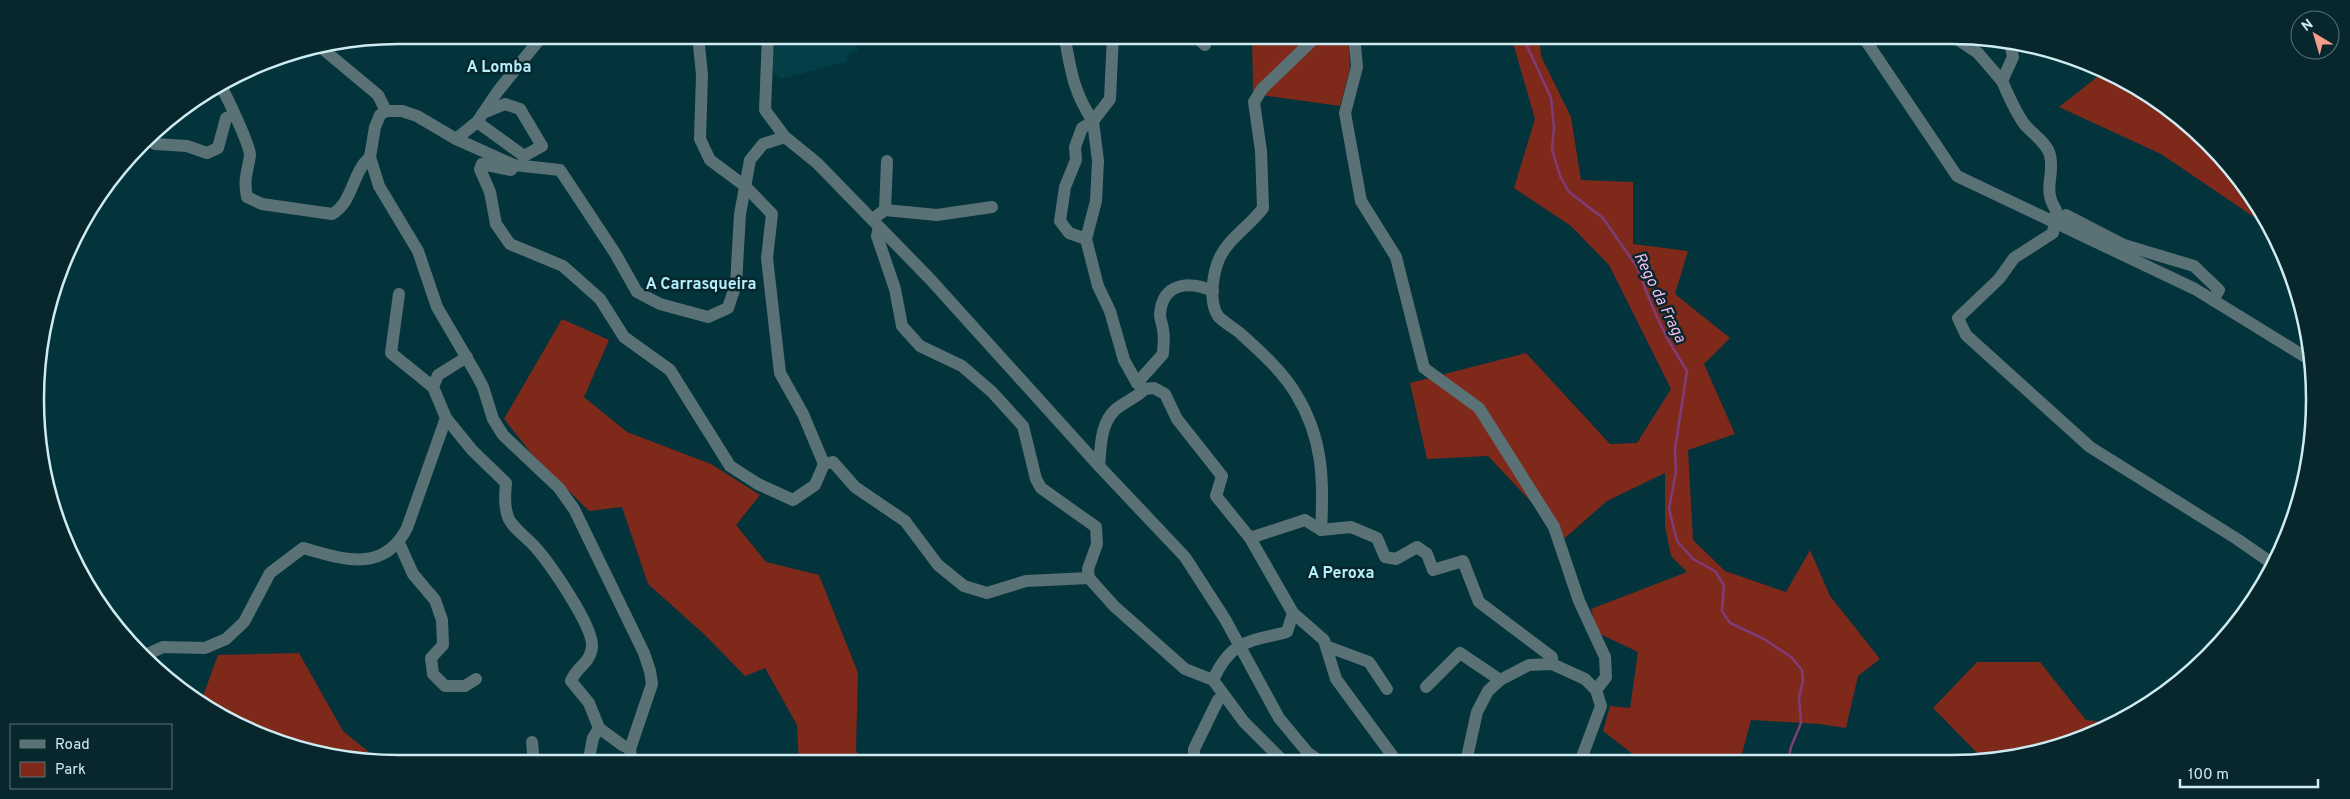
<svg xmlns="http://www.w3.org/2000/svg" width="2350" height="799" font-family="Overpass,sans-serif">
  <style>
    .built { fill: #043e47 }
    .green { fill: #7e291a }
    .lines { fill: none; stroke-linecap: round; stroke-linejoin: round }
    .stream { stroke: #803c78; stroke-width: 2.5 }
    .minor { stroke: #5a7176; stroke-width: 12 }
    .labels { text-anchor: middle; stroke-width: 5; stroke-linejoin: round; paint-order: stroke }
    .neighbourhood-label { font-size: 16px; font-weight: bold; fill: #b4effb; stroke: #08272d }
    .water-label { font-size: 16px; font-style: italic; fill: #f6bbec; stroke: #08272d }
    .rim { fill: none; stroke: #ceebf1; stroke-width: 2.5 }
  </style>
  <rect width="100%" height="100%" fill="#03333b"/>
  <polygon class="built" points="771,35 855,35 858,51 849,53 846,62 781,79 772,71"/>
  <g class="green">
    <polygon points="1252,35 1348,35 1350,69 1340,106 1253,94"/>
    <polygon points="1504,35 1539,35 1541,56 1571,117 1581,180 1633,182 1633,244 1688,251 1675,294 1730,338 1704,364 1735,434 1688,450 1693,540 1725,571 1786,592 1810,550 1830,596 1880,659 1858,676 1846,728 1819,724 1751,720 1740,761 1638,762 1639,759 1603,731 1610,706 1630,708 1638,652 1598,633 1591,609 1687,572 1671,556 1665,526 1665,473 1607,501 1565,538 1488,456 1427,459 1410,383 1526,353 1610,444 1637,443 1671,389 1609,265 1571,226 1514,188 1535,119 1513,43"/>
    <polygon points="2106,70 2172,110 2224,159 2262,211 2254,217 2161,154 2059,107"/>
    <polygon points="562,319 609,340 584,397 627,432 711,464 760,495 736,525 766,562 819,575 858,673 856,750 863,763 799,763 797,725 765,668 745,676 705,635 648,584 622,507 589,511 531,453 504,419"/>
    <polygon points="299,653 343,731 381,762 336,756 330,752 327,754 305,752 200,704 218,655"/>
    <polygon points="1977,662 2040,662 2086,720 2111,723 2090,736 1998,761 1985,761 1933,708"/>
  </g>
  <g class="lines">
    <polyline class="stream" points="1522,35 1551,98 1554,127 1552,149 1560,176 1569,192 1603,218 1637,267 1652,306 1667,338 1687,371 1675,449 1676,471 1669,509 1677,541 1693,559 1715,571 1724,585 1722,611 1730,623 1764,639 1791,657 1802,670 1803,681 1799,697 1801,723 1791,747 1788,761"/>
    <g class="minor">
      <polyline points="698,35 702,75 700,139 710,160 745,186 772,214 767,258 780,373 803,414 824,464"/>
      <polyline points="768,35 765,110 785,137"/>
      <polyline points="935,35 939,37"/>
      <path d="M 1062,35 L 1065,39 C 1071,72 1074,93 1093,121 L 1082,128 L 1075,147 L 1076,160 L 1065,187 L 1060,221 L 1069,233 L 1086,239"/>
      <polyline points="1113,35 1110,99 1093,121 1098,161 1096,201 1086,239 1098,286 1110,311 1124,360 1137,383 1145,389 1154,388 1165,394 1177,419 1222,476 1216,496 1250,538 1293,613 1324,640 1336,679 1397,762"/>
      <polyline points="1194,35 1205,45"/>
      <path d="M 1318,35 L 1262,89 L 1254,102 L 1261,151 L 1263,208 C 1250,226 1230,237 1220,257 C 1213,272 1208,301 1218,316 C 1224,323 1235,328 1242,335 C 1261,352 1283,372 1296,394 C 1323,438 1324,480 1321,530"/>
      <polyline points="1354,35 1357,67 1345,113 1361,201 1396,257 1424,368 1479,408 1554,527 1579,601 1605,657 1606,677 1596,690"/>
      <polyline points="1862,35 1957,176 2195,289 2312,361"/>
      <polyline points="1951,35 1978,53 2002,81"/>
      <path d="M 2010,43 L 2013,57 L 2002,81 C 2009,96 2015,112 2025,125 C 2033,134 2047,143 2050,155 C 2055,176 2042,189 2056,210 L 2053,233 L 2014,258 L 1999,279 L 1958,318 L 1966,335 L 2090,447 L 2237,539 L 2273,564"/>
      <polyline points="318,45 378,95 386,111"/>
      <path d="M 221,87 C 227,96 250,146 250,155 C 248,171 243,179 247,197 L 262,204 L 332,214 C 353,203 352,172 370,157"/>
      <polyline points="477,122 524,156 542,146 520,109 505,104 483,113"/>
      <polyline points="147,138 155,144 187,146 207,153 218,148 226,118 234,115"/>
      <polyline points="456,139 477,122 498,91 543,35"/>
      <polyline points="513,167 511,170 482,164 480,169 490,192 496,224 510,244 563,266 600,299 624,337 670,370 730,466 758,484 793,500 815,485 824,464 833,462 855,487 905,521 938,565 964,586 987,593 1026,581 1089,578"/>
      <polyline points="885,210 937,215 992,207"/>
      <polyline points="878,215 885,210 887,161"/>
      <polyline points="2054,222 2066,215 2124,245 2194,266 2219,290 2213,300"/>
      <polyline points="879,227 877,236 895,289 902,326 920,346 962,366 992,392 1023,426 1036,479 1041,488 1096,527 1097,544 1088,569 1089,578 1114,606 1185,669 1213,680 1244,722 1284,762"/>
      <polyline points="399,294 391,353 433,387"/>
      <path d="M 1137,383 L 1163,354 C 1163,346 1165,338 1163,330 C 1163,325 1160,320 1160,315 C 1162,282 1189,281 1213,291"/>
      <path d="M 446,418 L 472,450 L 506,483 C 505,495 504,505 508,517 C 512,528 528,538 536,548 C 550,564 594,627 592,647 C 590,664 577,666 571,681 L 589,703 L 599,728 L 622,745 L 630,749"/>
      <path d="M 1099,466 C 1101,447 1100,424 1115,410 C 1124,402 1136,398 1145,389"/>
      <polyline points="1250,538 1305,520 1321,530 1351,527 1377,538 1385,557 1396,559 1417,547 1427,554 1433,570 1463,561 1479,602 1552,657 1552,664"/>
      <polyline points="399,543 413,574 435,600 442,620 443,645 431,658 433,674 445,686 465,686 476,679"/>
      <polyline points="1326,646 1369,662 1387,689"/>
      <path d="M 141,657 L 163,647 L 205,648 L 226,639 L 244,622 L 270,573 L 303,548 C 344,560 384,573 407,528 L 446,418 L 433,387 L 438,375 L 467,357"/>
      <path d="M 1213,680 C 1231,640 1248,642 1287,632 L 1293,613"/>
      <polyline points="1426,687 1460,653 1500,680"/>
      <polyline points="532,742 534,764"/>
      <polyline points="1194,762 1194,749 1218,700 1223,696"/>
      <polyline points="1466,762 1477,712 1488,691 1500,680 1529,665 1552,664 1585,679 1596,690 1601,706 1580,762"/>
      <polyline points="588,764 593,738 599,728"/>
      <polyline points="632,764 630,749 652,684 650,671 644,653 574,509 559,488 503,435 493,419 483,387 475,372 437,307 418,251 379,186 370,157 375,127 380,115 386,111 402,111 417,116 456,139 514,165 560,170 615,253 637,292 660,304 708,317 728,308 736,284 740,214 750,160 763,144 785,137 817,163 930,279 1099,466 1185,557 1225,619 1279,718 1308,753 1321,762"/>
    </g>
  </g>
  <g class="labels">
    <g class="neighbourhood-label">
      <text x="499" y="72">A Lomba</text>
      <text x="701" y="289">A Carrasqueira</text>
      <text x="1341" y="578">A Peroxa</text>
    </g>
    <g class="water-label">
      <text transform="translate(1661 297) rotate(64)" y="6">Rego da Fraga</text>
    </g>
  </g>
  <path d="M0 0H2350V799H0ZM399 44H1951A355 355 0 0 1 2306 399V400A355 355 0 0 1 1951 755H399A355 355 0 0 1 44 400V399A355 355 0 0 1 399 44Z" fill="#08272d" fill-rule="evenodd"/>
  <path class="rim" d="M399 44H1951A355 355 0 0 1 2306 399V400A355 355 0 0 1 1951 755H399A355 355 0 0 1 44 400V399A355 355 0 0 1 399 44Z"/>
  <rect x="10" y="724" width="162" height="65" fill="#08272d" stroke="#57757b"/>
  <rect x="20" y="740" width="25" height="8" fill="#5a7176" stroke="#57757b"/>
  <text x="55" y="749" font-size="15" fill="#ceebf1">Road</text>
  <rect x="20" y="762" width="25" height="15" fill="#7e291a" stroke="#57757b"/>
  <text x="55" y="774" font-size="15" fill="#ceebf1">Park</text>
  <g transform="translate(2315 35) rotate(322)"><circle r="24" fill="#08272d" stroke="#57757b"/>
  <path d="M0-4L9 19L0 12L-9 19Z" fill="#f49d8c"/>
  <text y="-8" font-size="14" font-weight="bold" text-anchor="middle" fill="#ceebf1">N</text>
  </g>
  <path d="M2180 779v8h138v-8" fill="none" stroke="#ceebf1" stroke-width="2.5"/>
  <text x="2188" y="779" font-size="15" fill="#ceebf1" stroke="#08272d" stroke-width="4" paint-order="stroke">100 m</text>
</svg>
